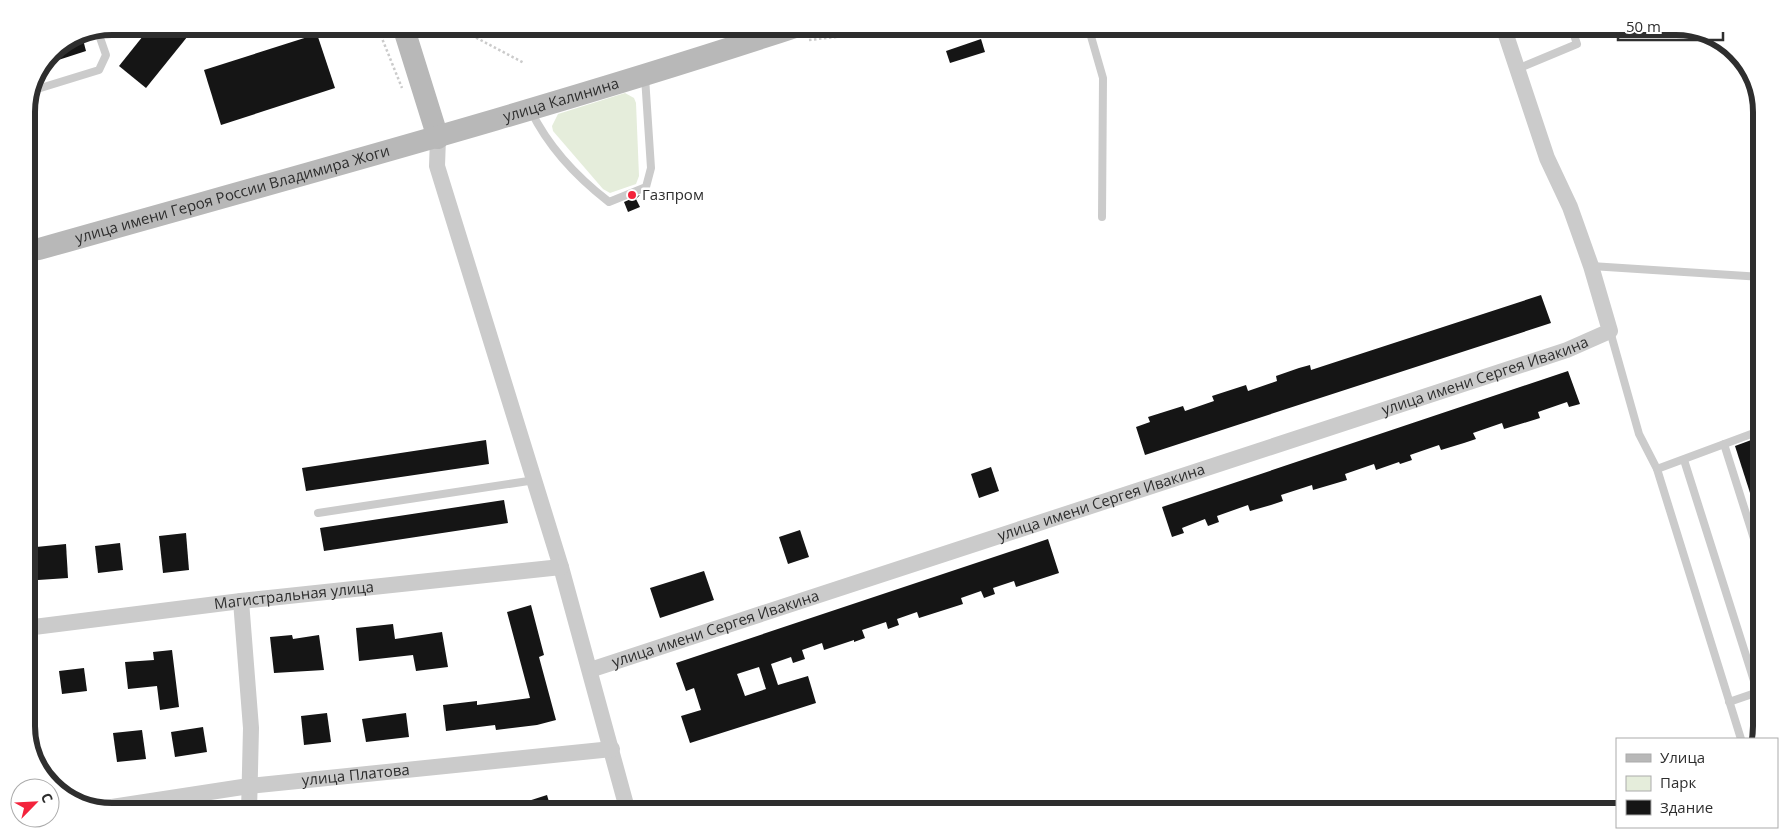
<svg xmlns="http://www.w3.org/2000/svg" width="1788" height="838" font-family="'Open Sans',sans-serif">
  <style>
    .green { fill: #e5eddb }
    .building { fill: #151515; fill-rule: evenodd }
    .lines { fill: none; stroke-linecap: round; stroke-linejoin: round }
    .path { stroke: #cbcbcb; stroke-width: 2.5; stroke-dasharray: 2.5 2.5; stroke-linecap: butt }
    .lane { stroke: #cbcbcb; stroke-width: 8 }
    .street { stroke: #cbcbcb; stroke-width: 16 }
    .secondary { stroke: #b8b8b8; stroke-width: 22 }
    .poi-dot { fill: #f3233c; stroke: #fff; stroke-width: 2 }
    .labels { text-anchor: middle; stroke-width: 5; stroke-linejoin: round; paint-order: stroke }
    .street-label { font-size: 15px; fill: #2e2e2e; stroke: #fff }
    .poi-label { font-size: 15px; fill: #2e2e2e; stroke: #fff; text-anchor: start }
    .rim { fill: none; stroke: #2e2e2e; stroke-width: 6 }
  </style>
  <rect width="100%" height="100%" fill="#fff"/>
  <polygon class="green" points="625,93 634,98 636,103 639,176 636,184 610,193 603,189 553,131 552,126 558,114"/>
  <g class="building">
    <polygon points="151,26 196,26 146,88 119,66"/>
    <polygon points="81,32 86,51 46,64 52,51"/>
    <polygon points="317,34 335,88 221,125 204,70"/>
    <polygon points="981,39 985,52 950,63 946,51"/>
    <polygon points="640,195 636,199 640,207 628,212 624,202"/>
    <polygon points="1541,295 1551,323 1145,455 1136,427 1150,422 1148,417 1183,406 1185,411 1214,401 1212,396 1246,385 1248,391 1277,381 1276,376 1299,368 1310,365 1311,370"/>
    <polygon points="1568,371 1580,404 1569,407 1567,402 1538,412 1540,418 1504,429 1502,423 1473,433 1476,439 1464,443 1441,450 1439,445 1410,455 1412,460 1400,464 1399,462 1376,470 1374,464 1345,474 1347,480 1313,490 1312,485 1281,495 1283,501 1271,505 1250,511 1248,505 1217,516 1219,522 1208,526 1205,519 1182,528 1184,533 1172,537 1162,507"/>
    <polygon points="1762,436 1762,520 1759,521 1735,446"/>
    <polygon points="486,440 489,464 306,491 302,468"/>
    <polygon points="991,467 999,491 979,498 971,474"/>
    <polygon points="504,500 508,523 324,551 320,528"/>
    <polygon points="800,530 809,557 788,564 779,537"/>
    <polygon points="186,533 189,570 163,573 159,536"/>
    <path d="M 1048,539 L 1059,573 L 1016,587 L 1014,581 L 993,588 L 995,594 L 984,598 L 981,591 L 961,598 L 963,604 L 919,618 L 917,612 L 897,619 L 899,625 L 888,629 L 886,622 L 862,630 L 865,638 L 854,642 L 854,640 L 824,650 L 822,643 L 802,650 L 805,659 L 793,663 L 791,657 L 771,664 L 778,685 L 808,676 L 816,703 L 690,743 L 681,716 L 701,710 L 694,688 L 686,691 L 676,663 ZM 759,667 L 766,689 L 745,696 L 737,674 Z"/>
    <polygon points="120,543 123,570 98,573 95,546"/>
    <polygon points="66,544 68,578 38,580 36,547"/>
    <polygon points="704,571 714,600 660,618 650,588"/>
    <polygon points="531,605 544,655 539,657 556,720 537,725 496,730 495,725 446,731 443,705 477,701 477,705 530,698 507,612"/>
    <polygon points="393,624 395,639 442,632 448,667 416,671 413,655 359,661 356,628"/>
    <polygon points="292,635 293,639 319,635 324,670 274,673 270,637"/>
    <polygon points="172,650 179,707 160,710 157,686 128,689 125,662 154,660 153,652"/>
    <polygon points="84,668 87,691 62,694 59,671"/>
    <polygon points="327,713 331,742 304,745 301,716"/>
    <polygon points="406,713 409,737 366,742 362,719"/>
    <polygon points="203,727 207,752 175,757 171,732"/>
    <polygon points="142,730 146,759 117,762 113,733"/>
    <polygon points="547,795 552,812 504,812 503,809"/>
  </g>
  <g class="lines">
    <g class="path">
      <polyline points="377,26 402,88"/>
      <polyline points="454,26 524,63"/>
      <polyline points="809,40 889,31"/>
    </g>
    <g class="lane">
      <path d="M 898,26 C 913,39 936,31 952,26"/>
      <polyline points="1088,26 1103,78 1102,217"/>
      <polyline points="1517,69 1577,44 1571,26"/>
      <polyline points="34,90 99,70 106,55 97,29"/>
      <path d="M 531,111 C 548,146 578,178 609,202 L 646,187 L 651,168 L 645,77"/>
      <polyline points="1591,266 1762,277"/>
      <polyline points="1610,331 1639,434 1657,469"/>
      <polyline points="1724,444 1762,564"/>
      <polyline points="1684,460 1762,706"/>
      <polyline points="318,513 535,480"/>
      <polyline points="1729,702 1761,691"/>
      <polyline points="1741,739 1657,469 1762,430"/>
    </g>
    <g class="street">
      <polyline points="438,138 437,166 561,567 628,812"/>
      <polyline points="241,601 251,728 249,812"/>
      <path id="s1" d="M 26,628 L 241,601 L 561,567"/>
      <path id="s2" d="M 590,670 L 1567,350 L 1610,331 L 1591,266 L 1570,207 L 1547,158 L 1503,26"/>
      <path id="s3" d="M 99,809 L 249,786 L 612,749"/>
    </g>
    <g class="secondary">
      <polyline points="403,26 438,138"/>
      <path id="s4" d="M 26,250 L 39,249 C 293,177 547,109 798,26"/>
    </g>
  </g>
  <circle class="poi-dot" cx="632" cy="195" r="5"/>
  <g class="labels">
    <g class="street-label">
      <text dy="5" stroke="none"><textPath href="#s4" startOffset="556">улица Калинина</textPath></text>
      <text dy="5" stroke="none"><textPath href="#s4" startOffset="214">улица имени Героя России Владимира Жоги</textPath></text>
      <text dy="5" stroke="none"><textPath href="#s2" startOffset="942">улица имени Сергея Ивакина</textPath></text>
      <text dy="5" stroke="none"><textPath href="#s2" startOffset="538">улица имени Сергея Ивакина</textPath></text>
      <text dy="5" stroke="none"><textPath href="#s1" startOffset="270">Магистральная улица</textPath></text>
      <text dy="5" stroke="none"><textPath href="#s2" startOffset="132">улица имени Сергея Ивакина</textPath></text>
      <text dy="5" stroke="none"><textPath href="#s3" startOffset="259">улица Платова</textPath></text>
    </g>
    <g class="poi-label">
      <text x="642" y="200">Газпром</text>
    </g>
  </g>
  <path d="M0 0H1788V838H0ZM112 35H1676A77 77 0 0 1 1753 112V726A77 77 0 0 1 1676 803H112A77 77 0 0 1 35 726V112A77 77 0 0 1 112 35Z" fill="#fff" fill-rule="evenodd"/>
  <path class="rim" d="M112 35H1676A77 77 0 0 1 1753 112V726A77 77 0 0 1 1676 803H112A77 77 0 0 1 35 726V112A77 77 0 0 1 112 35Z"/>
  <rect x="1616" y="738" width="162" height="90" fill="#ffffff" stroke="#ababab"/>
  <rect x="1626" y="754" width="25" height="8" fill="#b8b8b8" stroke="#ababab"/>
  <text x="1660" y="763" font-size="15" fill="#2e2e2e">Улица</text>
  <rect x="1626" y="776" width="25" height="15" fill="#e5eddb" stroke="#ababab"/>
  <text x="1660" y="788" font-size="15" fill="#2e2e2e">Парк</text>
  <rect x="1626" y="800" width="25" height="15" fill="#151515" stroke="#ababab"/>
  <text x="1660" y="813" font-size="15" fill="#2e2e2e">Здание</text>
  <g transform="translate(35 803) rotate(66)"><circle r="24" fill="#ffffff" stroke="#ababab"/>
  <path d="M0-4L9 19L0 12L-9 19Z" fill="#f3233c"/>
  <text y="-8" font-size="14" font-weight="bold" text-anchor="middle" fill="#2e2e2e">С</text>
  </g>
  <path d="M1618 32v8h105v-8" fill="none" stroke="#2e2e2e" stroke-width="2.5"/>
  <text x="1626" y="32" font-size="15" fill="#2e2e2e" stroke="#ffffff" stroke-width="4" paint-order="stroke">50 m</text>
</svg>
